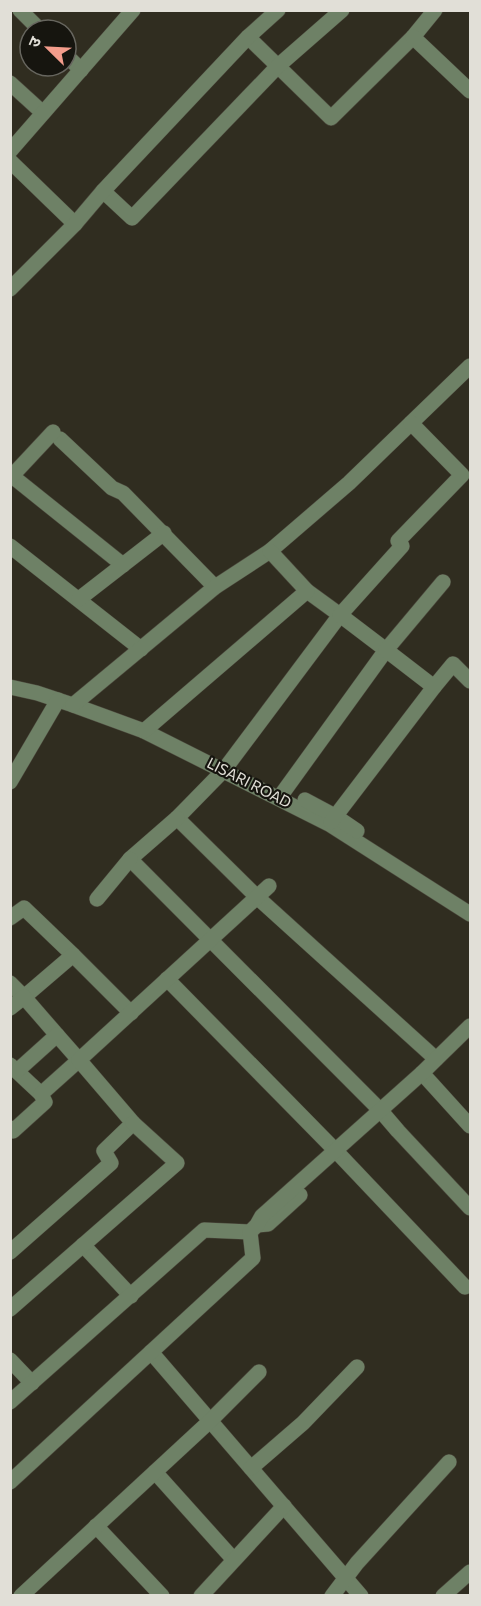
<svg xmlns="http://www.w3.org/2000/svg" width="481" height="1606" font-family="Commissioner,'Noto Sans Devanagari',sans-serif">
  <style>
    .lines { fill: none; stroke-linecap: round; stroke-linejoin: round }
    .minor-casing { stroke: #4c493d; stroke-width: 16 }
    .minor { stroke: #6e8166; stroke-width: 15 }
    .labels { text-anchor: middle; stroke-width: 4.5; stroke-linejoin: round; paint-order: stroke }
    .street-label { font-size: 15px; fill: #e1dfd7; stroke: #16150f }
  </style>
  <rect width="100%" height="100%" fill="#302d20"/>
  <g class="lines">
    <defs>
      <g id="minor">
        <polyline points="20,10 40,30"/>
        <polyline points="248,37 331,118 413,37 435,10"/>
        <polyline points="413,37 470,91"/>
        <polyline points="66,55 81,70"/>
        <polyline points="10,83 43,113"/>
        <polyline points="10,151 133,10"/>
        <polyline points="10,161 75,224"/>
        <polyline points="103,191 132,218 278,66 342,10"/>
        <polyline points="10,289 75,224 103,191 248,37 278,10"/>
        <polyline points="60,439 112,488 123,493 215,587"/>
        <polyline points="12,476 123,565"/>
        <polyline points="10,478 53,432"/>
        <polyline points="10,546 141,649"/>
        <polyline points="307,591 340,615 224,770 177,818 257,897 436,1059"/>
        <polyline points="79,599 164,533"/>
        <polyline points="10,687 37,693 73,705 144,731 329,824 470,914"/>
        <polyline points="434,687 453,664 470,681"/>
        <polyline points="73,705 215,587 270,551 349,483 470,366"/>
        <polyline points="144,731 307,591 270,551"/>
        <polyline points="10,782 58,700"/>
        <polyline points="279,798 386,650 340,615 402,546 398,541 462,475 411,423"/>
        <polyline points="305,800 335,816 357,831"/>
        <polyline points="177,818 130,859 380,1110 398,1131 470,1208"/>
        <polyline points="331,822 434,687 386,650 443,582"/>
        <polyline points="97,899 130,859"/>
        <polyline points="10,918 24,908 73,955"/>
        <polyline points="167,979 335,1150 465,1287"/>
        <polyline points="10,983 24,997 73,955 131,1013"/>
        <polyline points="10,1008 24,997 57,1035"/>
        <polyline points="10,1065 41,1094"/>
        <polyline points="422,1073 470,1126"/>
        <polyline points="10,1128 13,1131 45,1102 41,1094 79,1060 57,1035 17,1071"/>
        <polyline points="257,1225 268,1224 300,1195"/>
        <polyline points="83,1245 131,1296"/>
        <polyline points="10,1252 111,1163 104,1151 133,1123 79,1060 269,886"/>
        <polyline points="10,1309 177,1163 133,1123"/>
        <polyline points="151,1352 361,1596"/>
        <polyline points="10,1360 32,1383"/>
        <polyline points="10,1402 204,1230 250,1232"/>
        <polyline points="251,1468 303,1423 357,1367"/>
        <polyline points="155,1472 234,1560"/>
        <polyline points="10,1482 253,1258 250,1232 257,1225 262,1216 422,1073 470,1026"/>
        <polyline points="96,1526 162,1596"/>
        <polyline points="21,1596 210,1421 259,1372"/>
        <polyline points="201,1596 284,1506"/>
        <polyline points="332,1596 357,1563 449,1462"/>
        <polyline points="443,1596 470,1572"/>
      </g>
    </defs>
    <use href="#minor" class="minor-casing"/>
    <use href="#minor" class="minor"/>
  </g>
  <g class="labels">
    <g class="street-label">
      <text transform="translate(249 783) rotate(27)" y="5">LISARI ROAD</text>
    </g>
  </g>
  <rect width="481" height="1606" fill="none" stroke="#e1dfd7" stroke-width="24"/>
  <g transform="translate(48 48) rotate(294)"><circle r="28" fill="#16150f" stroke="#67665f" stroke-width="1.5"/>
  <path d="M0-4.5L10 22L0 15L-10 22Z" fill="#f49d8c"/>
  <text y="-9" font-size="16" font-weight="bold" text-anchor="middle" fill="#e1dfd7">उ</text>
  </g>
</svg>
